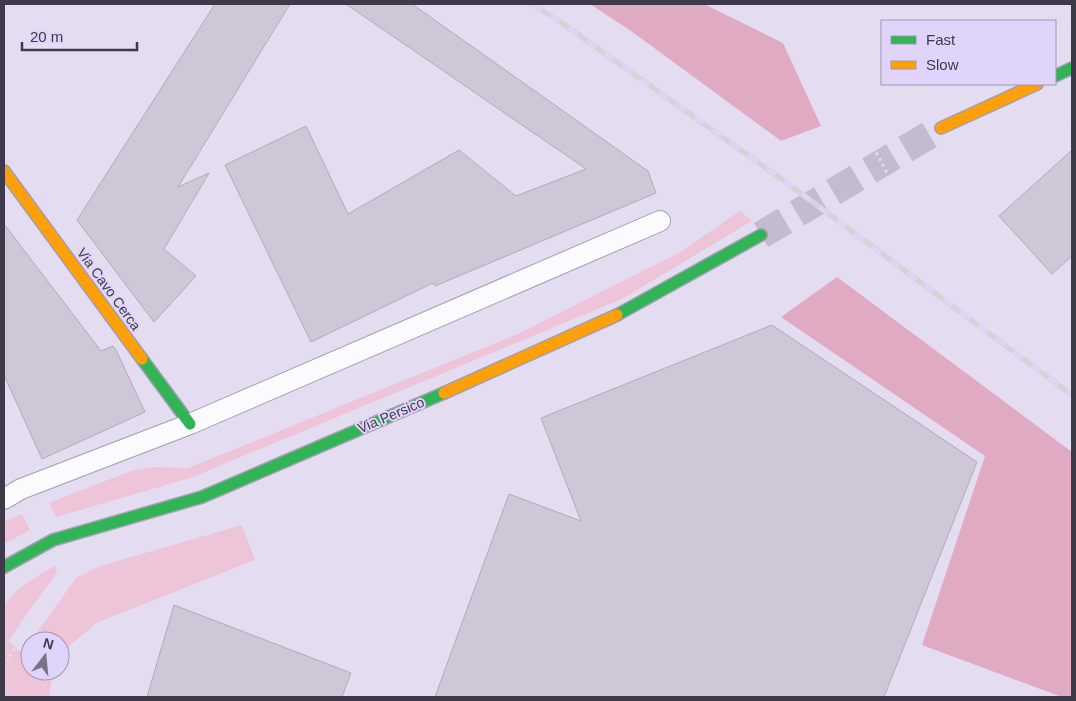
<svg xmlns="http://www.w3.org/2000/svg" width="1076" height="701" font-family="Arial,sans-serif">
  <style>
    .green { fill: #edc4d8 }
    .forest { fill: #e0aac3 }
    .building { fill: #cfc6d6; stroke: #b2aab9 }
    .lines { fill: none; stroke-linecap: round; stroke-linejoin: round }
    .secondary-tunnel { stroke: #c3bcd0; stroke-width: 28; stroke-dasharray: 28 14; stroke-linecap: butt }
    .lane-casing { stroke: #a39eae; stroke-width: 22 }
    .fast-casing { stroke: #a39eae; stroke-width: 14 }
    .slow-casing { stroke: #a39eae; stroke-width: 14 }
    .path { stroke: #e1dfe6; stroke-width: 3; stroke-dasharray: 2.5 4; stroke-linecap: butt }
    .lane { stroke: #fbfafd; stroke-width: 20 }
    .fast { stroke: #30b455; stroke-width: 11 }
    .slow { stroke: #ff9f0a; stroke-width: 11 }
    .rail-casing { stroke: #d5d2d8; stroke-width: 5.5 }
    .rail { stroke: #e1d4fb; stroke-width: 4; stroke-dasharray: 11; stroke-linecap: butt }
    .labels { text-anchor: middle; stroke-width: 4; stroke-linejoin: round; paint-order: stroke }
    .street-label { font-size: 14px; fill: #3f3a49; stroke: #e1d4fb }
  </style>
  <rect width="100%" height="100%" fill="#e4ddf2"/>
  <g class="green">
    <polygon points="740,211 752,221 622,299 190,478 56,517 49,503 131,471 154,467 188,468 518,334 680,252"/>
    <polygon points="22,514 30,530 4,544 4,522"/>
    <polygon points="242,525 255,560 96,623 66,649 60,662 60,641 31,641 76,578 100,566"/>
    <polygon points="55,566 57,573 31,608 8,641 22,653 30,642 30,671 56,671 52,679 49,697 4,697 4,606 17,590 42,573"/>
  </g>
  <g class="forest">
    <polygon points="590,4 704,4 783,43 821,126 781,141 631,31"/>
    <polygon points="837,277 1072,452 1072,697 1062,697 922,645 985,456 781,317"/>
  </g>
  <g class="building">
    <polygon points="215,4 290,4 178,187 209,173 164,249 196,276 154,322 77,220"/>
    <polygon points="346,4 412,4 648,171 656,193 435,286 433,283 311,342 225,165 306,126 348,214 459,150 516,196 586,169"/>
    <polygon points="1072,150 1072,256 1052,274 999,216"/>
    <polygon points="4,224 101,351 113,346 117,352 145,412 42,459 4,375"/>
    <polygon points="772,325 977,462 884,697 435,697 509,494 581,521 541,418"/>
    <polygon points="174,605 351,673 342,697 147,697"/>
  </g>
  <g class="lines">
    <polyline class="secondary-tunnel" points="761,235 941,128"/>
    <defs>
      <polyline id="lane" points="4,499 21,489 190,424 660,221"/>
      <g id="fast">
        <polyline points="1055,76 1072,68"/>
        <polyline points="617,315 761,235"/>
        <polyline points="142,359 190,424"/>
        <polyline points="4,567 53,540 202,497 444,393"/>
      </g>
      <g id="slow">
        <polyline points="941,128 1037,84"/>
        <polyline points="4,171 142,359"/>
        <polyline points="444,393 617,315"/>
      </g>
    </defs>
    <use href="#lane" class="lane-casing"/>
    <use href="#fast" class="fast-casing"/>
    <use href="#slow" class="slow-casing"/>
    <g class="path">
      <polyline points="1055,30 1072,23"/>
      <polyline points="933,84 857,117 901,199 1072,123"/>
      <polyline points="522,398 631,351 685,319"/>
      <polyline points="4,668 11,654 59,582 62,575"/>
    </g>
    <use href="#lane" class="lane"/>
    <use href="#fast" class="fast"/>
    <use href="#slow" class="slow"/>
    <defs>
      <polyline id="rail" points="532,4 562,23 783,180 1072,395"/>
    </defs>
    <use href="#rail" class="rail-casing"/>
    <use href="#rail" class="rail"/>
  </g>
  <g class="labels">
    <g class="street-label">
      <text transform="translate(109 289) rotate(54)" y="5">Via Cavo Cerca</text>
      <text transform="translate(391 415) rotate(-23)" y="5">Via Persico</text>
    </g>
  </g>
  <rect width="1076" height="701" fill="none" stroke="#3f3a49" stroke-width="10"/>
  <rect x="881" y="20" width="175" height="65" fill="#e1d4fb" stroke="#a096b4"/>
  <rect x="891" y="36" width="25" height="8" fill="#30b455" stroke="#a096b4"/>
  <text x="926" y="45" font-size="15" fill="#3f3a49">Fast</text>
  <rect x="891" y="61" width="25" height="8" fill="#ff9f0a" stroke="#a096b4"/>
  <text x="926" y="70" font-size="15" fill="#3f3a49">Slow</text>
  <g transform="translate(45 656) rotate(16)"><circle r="24" fill="#e1d4fb" stroke="#a096b4"/>
  <path d="M0-4L9 19L0 12L-9 19Z" fill="#797384"/>
  <text y="-8" font-size="14" font-weight="bold" text-anchor="middle" fill="#3f3a49">N</text>
  </g>
  <path d="M22 42v8h115v-8" fill="none" stroke="#3f3a49" stroke-width="2.5"/>
  <text x="30" y="42" font-size="15" fill="#3f3a49" stroke="#e1d4fb" stroke-width="4" paint-order="stroke">20 m</text>
</svg>
